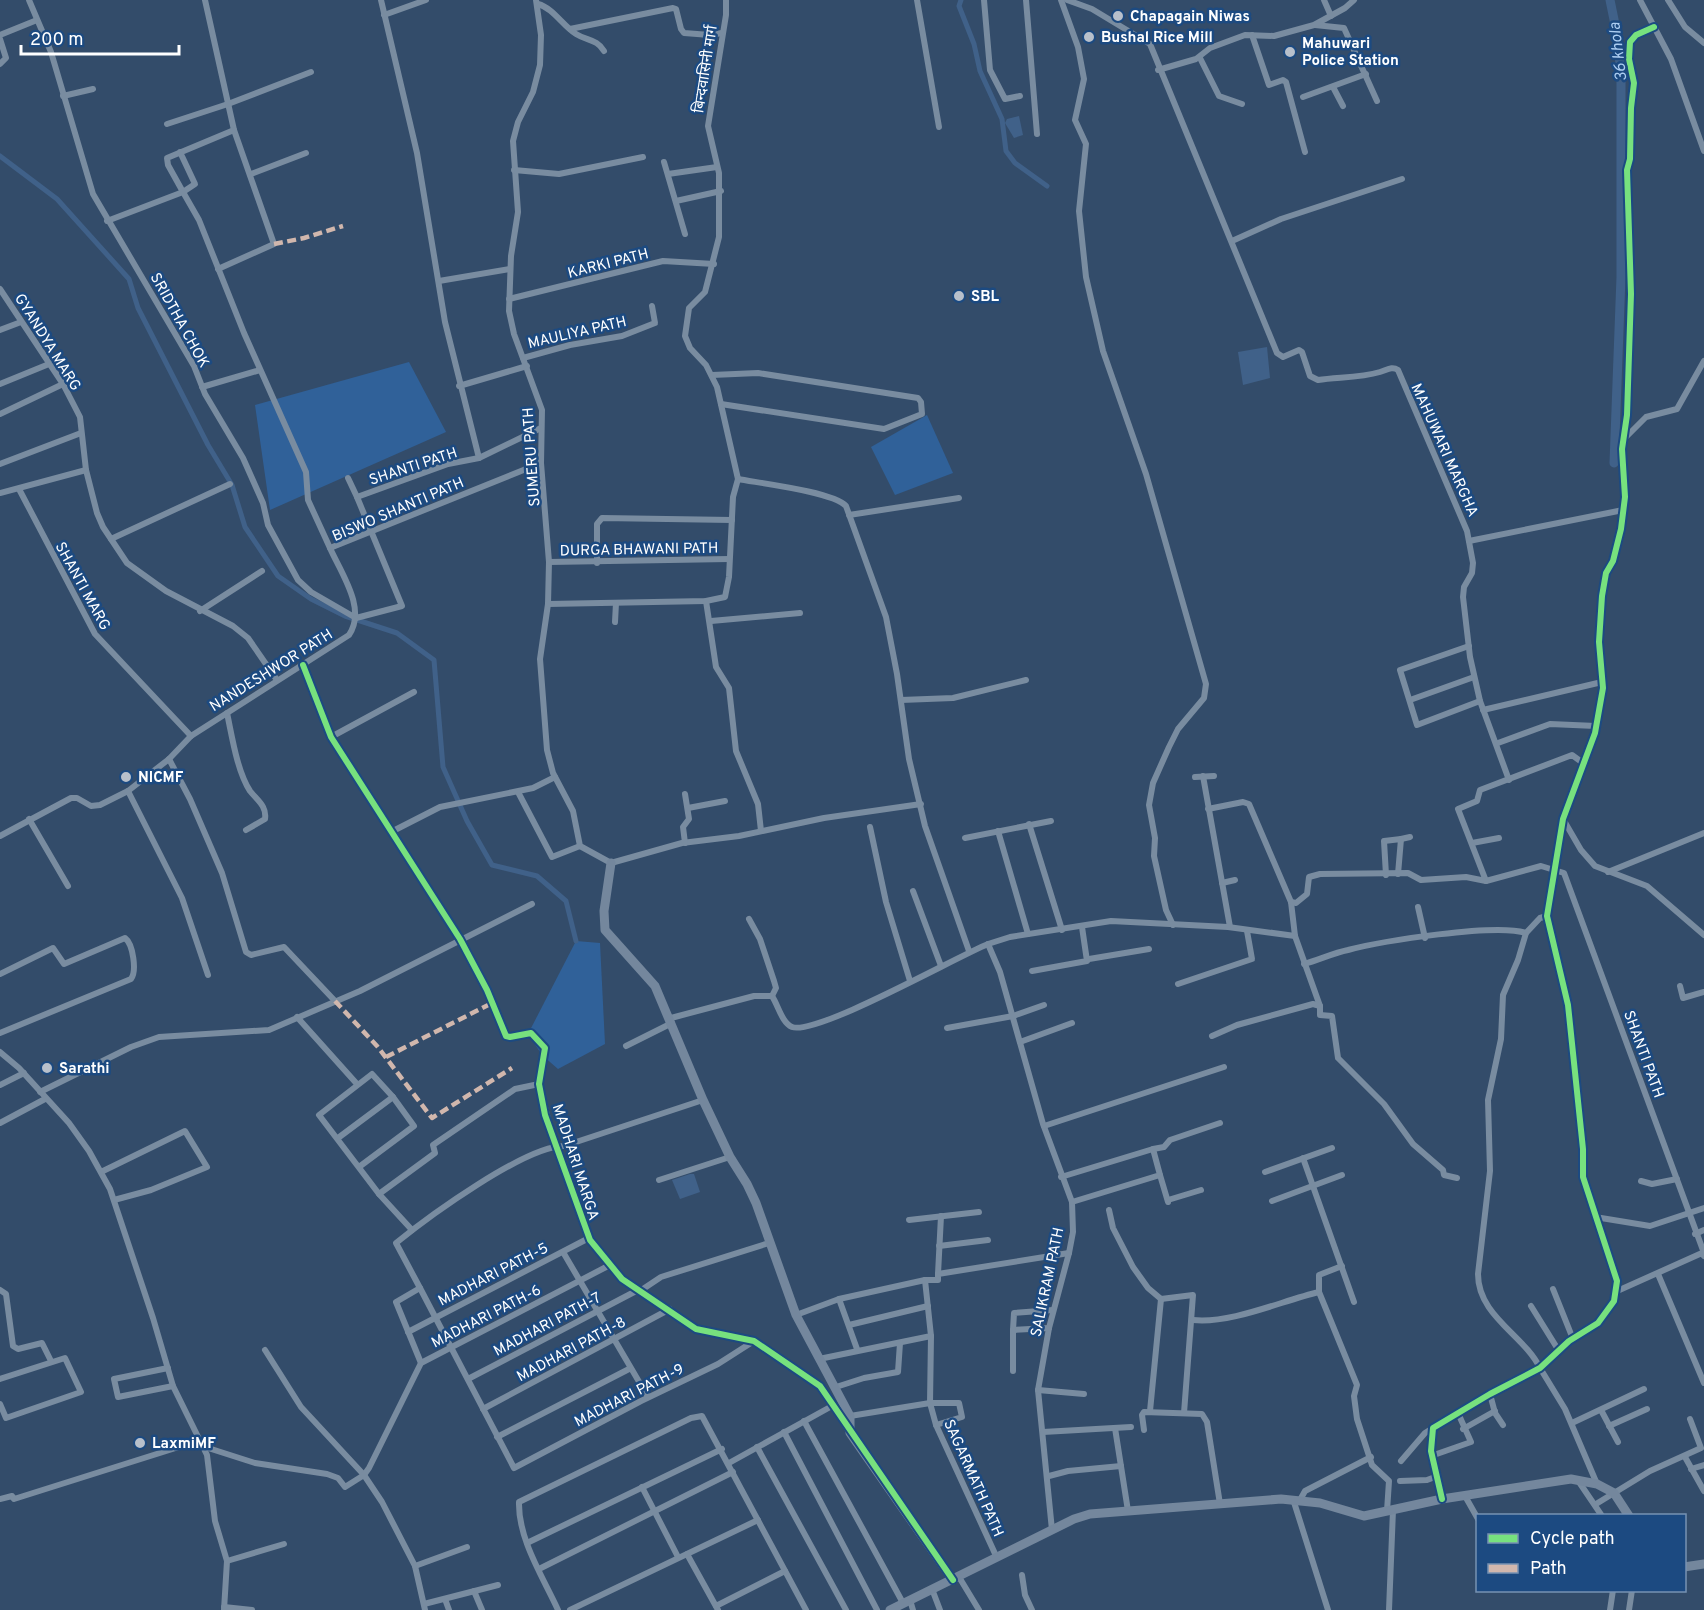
<svg xmlns="http://www.w3.org/2000/svg" width="1704" height="1610" font-family="Overpass,'Noto Sans Devanagari',sans-serif">
  <style>
    .green { fill: #306199 }
    .water { fill: #406189 }
    .lines { fill: none; stroke-linecap: round; stroke-linejoin: round }
    .canal { stroke: #406189; stroke-width: 5 }
    .river { stroke: #406189; stroke-width: 9 }
    .street { stroke: #798ca0; stroke-width: 6 }
    .secondary { stroke: #74879d; stroke-width: 9 }
    .quiet { stroke: #d1b7ad; stroke-width: 4.5; stroke-dasharray: 9 4.5; stroke-linecap: butt }
    .cycleway-casing { stroke: #1c4a81; stroke-width: 10 }
    .cycleway { stroke: #77e17e; stroke-width: 6 }
    .poi-dot { fill: #b8c0cb; stroke: #1c4a81; stroke-width: 2 }
    .labels { text-anchor: middle; stroke-width: 5; stroke-linejoin: round; paint-order: stroke }
    .poi-label { font-size: 15px; font-weight: bold; fill: #fff; stroke: #1c4a81; text-anchor: start }
    .street-label { font-size: 15px; fill: #fff; stroke: #1c4a81 }
    .water-label { font-size: 16px; font-style: italic; fill: #accdf1; stroke: #1c4a81 }
  </style>
  <rect width="100%" height="100%" fill="#334c6a"/>
  <g class="green">
    <polygon points="409,362 446,432 270,510 255,405"/>
    <polygon points="927,415 953,473 895,495 871,447"/>
    <polygon points="576,941 600,943 605,1044 558,1069 542,1055 528,1034"/>
  </g>
  <g class="water">
    <polygon points="1019,116 1023,135 1014,138 1005,123 1007,119"/>
    <polygon points="1267,347 1270,378 1243,385 1238,352"/>
    <polygon points="690,1174 694,1174 700,1192 680,1199 672,1180"/>
  </g>
  <g class="lines">
    <g class="canal">
      <polyline points="961,0 959,6 974,44 980,71 1002,119 1006,151 1015,163 1047,186"/>
      <polyline points="0,156 57,199 129,279 138,308 208,445 232,485 245,527 278,576 311,599 345,616 397,633 434,660 443,767 467,821 492,865 537,876 566,901 576,941"/>
    </g>
    <polyline class="river" points="1610,0 1618,39 1621,79 1621,277 1614,463"/>
    <g class="street">
      <polyline points="29,0 51,52 93,194 194,366 205,394 243,458 263,503 268,525 298,580 311,592 356,618"/>
      <polyline points="205,0 234,130 274,244 218,269"/>
      <polyline points="381,0 417,153 445,322 479,458"/>
      <polyline points="536,0 541,35 540,65 533,92 518,122 513,141 518,212 511,256 509,311 514,334 542,410 541,463 549,562 548,604 540,659 547,750 553,773 573,811 580,846 611,863 682,843 739,836 824,818 921,804"/>
      <polyline points="726,0 726,15 708,126 719,173 719,237 705,292 689,308 685,336 690,348 706,365 717,387 738,479"/>
      <polyline points="917,0 939,127"/>
      <polyline points="984,0 990,70 1005,99 1020,96"/>
      <polyline points="1026,0 1037,134"/>
      <polyline points="1061,0 1078,47 1084,79 1075,120 1086,144 1079,211 1086,277 1103,351 1146,474 1206,684 1204,698 1178,729 1169,747 1153,783 1149,805 1155,838 1154,856 1166,910 1173,925"/>
      <path d="M 1067,0 L 1092,9 L 1150,44 L 1277,353 L 1283,357 L 1299,350 L 1302,352 L 1310,376 L 1318,380 C 1338,377 1360,378 1380,372 C 1387,370 1392,366 1398,370 L 1467,531 L 1473,563 L 1472,573 L 1464,587 L 1463,597 L 1470,657 L 1480,701 L 1509,780"/>
      <polyline points="1324,0 1331,16"/>
      <polyline points="1640,0 1671,59 1704,151"/>
      <polyline points="1668,0 1685,27 1704,43"/>
      <path d="M 538,4 C 553,8 563,26 576,34 C 587,41 597,39 604,51"/>
      <polyline points="384,15 426,0"/>
      <polyline points="1315,25 1344,28 1377,101"/>
      <polyline points="570,29 673,8 676,9 681,29 684,33 710,35 722,33"/>
      <polyline points="0,35 37,20"/>
      <polyline points="1252,35 1269,85 1283,80 1286,82 1305,152"/>
      <polyline points="0,39 6,58 0,64"/>
      <polyline points="1200,58 1219,96 1242,104"/>
      <polyline points="1158,70 1196,59 1210,48 1245,35 1274,36 1314,25 1345,8 1354,0"/>
      <polyline points="1333,87 1343,106"/>
      <polyline points="63,96 93,89"/>
      <polyline points="1303,97 1366,74"/>
      <polyline points="167,124 228,104 311,72"/>
      <polyline points="180,152 195,184 183,192 168,165 167,158 234,130"/>
      <polyline points="664,162 685,234"/>
      <polyline points="514,170 559,174 643,157"/>
      <polyline points="251,174 306,153"/>
      <polyline points="668,174 717,167"/>
      <polyline points="676,201 721,191"/>
      <polyline points="107,221 183,192 199,220 244,333 306,472 308,500 330,548"/>
      <polyline points="1232,241 1281,219 1402,179"/>
      <polyline points="439,281 510,269"/>
      <polyline points="0,289 63,384 80,417 86,470 97,513 103,527 127,563 166,591 233,626 248,638 277,680"/>
      <polyline points="509,299 663,261 714,264"/>
      <polyline points="0,330 21,322"/>
      <polyline points="523,358 570,345 622,336 655,323 652,306"/>
      <polyline points="712,375 758,373 918,398 921,402 922,414 884,429 721,404"/>
      <polyline points="0,384 49,364"/>
      <polyline points="459,386 527,366"/>
      <polyline points="202,387 260,370"/>
      <polyline points="0,414 63,384"/>
      <polyline points="1623,440 1646,417 1677,409 1704,361"/>
      <polyline points="0,464 81,433"/>
      <polyline points="348,478 357,497"/>
      <path d="M 738,479 C 759,483 834,492 846,506 L 886,617 L 897,674 L 909,759 L 925,826 L 969,951"/>
      <polyline points="19,489 95,634 191,736"/>
      <polyline points="0,493 86,470"/>
      <polyline points="849,515 959,498"/>
      <polyline points="111,539 230,484"/>
      <polyline points="1469,541 1623,510"/>
      <polyline points="549,562 729,559"/>
      <polyline points="597,563 597,524 602,518 732,520"/>
      <polyline points="706,601 716,667 729,688 736,751 758,804 761,831"/>
      <polyline points="548,604 706,601 725,597 729,577 733,497 738,479"/>
      <polyline points="200,611 262,571"/>
      <polyline points="356,618 402,606 357,497 448,464 479,458 541,428"/>
      <polyline points="711,621 800,613"/>
      <polyline points="615,622 616,603"/>
      <polyline points="1469,646 1400,670 1417,725 1480,701"/>
      <polyline points="303,665 331,737 460,939 487,990 506,1036 510,1037 531,1033 545,1048 539,1084 555,1146 589,1238 617,1274 696,1329 749,1339 784,1360 820,1386 848,1430"/>
      <polyline points="901,700 953,698 1026,680"/>
      <polyline points="1410,700 1474,677"/>
      <polyline points="1483,710 1602,682"/>
      <path d="M 227,713 C 232,736 237,771 250,791 C 257,800 267,806 265,819 L 246,830"/>
      <polyline points="331,737 414,692"/>
      <polyline points="1498,743 1550,724 1596,726"/>
      <polyline points="169,759 190,799 222,873 246,952 251,955 284,947 335,1001"/>
      <polyline points="1203,776 1230,927"/>
      <polyline points="1195,777 1214,776"/>
      <polyline points="128,791 182,898 208,975"/>
      <polyline points="518,792 552,857 580,846"/>
      <polyline points="685,794 689,819 683,827 685,843"/>
      <polyline points="688,808 725,801"/>
      <polyline points="1208,809 1243,802 1249,804 1291,902 1295,936 1320,1006 1320,1015 1332,1016 1338,1058 1384,1104 1413,1144 1443,1170 1444,1175 1457,1178"/>
      <polyline points="29,819 68,886"/>
      <polyline points="1563,819 1581,850 1595,866 1647,886 1704,935"/>
      <polyline points="1029,824 1062,930"/>
      <polyline points="870,827 886,902 910,981"/>
      <polyline points="998,831 1028,934"/>
      <polyline points="391,832 440,807 533,788 555,777"/>
      <path d="M 0,836 L 71,798 L 77,798 L 91,806 L 100,805 L 128,791 L 169,759 L 191,736 L 349,635 C 367,609 341,573 330,548 L 541,463"/>
      <polyline points="965,838 1051,821"/>
      <polyline points="1401,839 1410,837"/>
      <polyline points="1472,843 1499,838"/>
      <polyline points="1608,872 1704,833"/>
      <polyline points="1386,875 1384,841 1401,839 1398,874"/>
      <polyline points="1486,881 1458,809 1477,801 1480,790 1572,755 1583,763"/>
      <polyline points="1222,883 1235,880"/>
      <polyline points="913,891 941,966"/>
      <polyline points="1291,902 1296,903 1307,894 1309,877 1320,874 1408,873 1421,880 1466,877 1486,881 1541,866 1564,873 1704,1253"/>
      <polyline points="1418,907 1425,938"/>
      <polyline points="749,919 760,939 774,981 776,988 772,996"/>
      <polyline points="988,944 1000,972 1043,1124 1072,1202 1073,1232 1069,1253 1049,1328 1038,1390 1052,1530"/>
      <polyline points="1089,959 1149,949"/>
      <path d="M 1304,964 C 1319,960 1333,953 1348,950 C 1382,941 1496,923 1526,933"/>
      <polyline points="1032,971 1087,961 1082,927"/>
      <path d="M 0,974 L 53,948 L 64,964 L 125,938 C 133,944 137,971 131,979 L 0,1033"/>
      <polyline points="1178,984 1252,959 1247,931"/>
      <polyline points="1680,986 1683,998 1704,992"/>
      <polyline points="297,1017 357,1084"/>
      <path d="M 671,1018 L 754,996 L 772,996 C 778,1005 782,1023 792,1027 C 816,1036 956,957 988,944 L 1010,937 L 1111,921 L 1228,927 L 1295,936"/>
      <polyline points="947,1028 1013,1016 1044,1005"/>
      <polyline points="1212,1036 1237,1025 1313,1004 1320,1006"/>
      <polyline points="1020,1042 1072,1023"/>
      <polyline points="626,1046 672,1023"/>
      <polyline points="0,1052 19,1068 69,1123 89,1151 110,1189 153,1318 173,1386 207,1455 215,1521 227,1561 224,1610"/>
      <polyline points="0,1085 24,1073"/>
      <polyline points="40,1092 131,1047 159,1037 269,1030 360,991 532,904"/>
      <polyline points="0,1123 45,1099"/>
      <polyline points="1044,1126 1224,1067"/>
      <polyline points="338,1138 393,1097"/>
      <polyline points="1153,1149 1164,1147 1170,1140 1220,1123"/>
      <polyline points="1303,1158 1354,1302"/>
      <polyline points="359,1167 414,1126 393,1097 372,1074 319,1115 379,1194 412,1230"/>
      <polyline points="101,1172 185,1131 207,1167 151,1190 114,1200"/>
      <polyline points="1265,1172 1332,1148"/>
      <polyline points="1160,1175 1168,1202"/>
      <polyline points="1061,1177 1153,1149 1160,1175 1072,1202"/>
      <polyline points="659,1180 730,1157"/>
      <polyline points="1641,1181 1652,1184 1677,1179"/>
      <polyline points="379,1194 435,1153 433,1145 515,1089 539,1084"/>
      <polyline points="1168,1200 1201,1190"/>
      <polyline points="1272,1201 1342,1175"/>
      <polyline points="1109,1210 1113,1228 1133,1267 1148,1288 1161,1299 1193,1295 1184,1413"/>
      <polyline points="1595,1217 1650,1226 1704,1208"/>
      <polyline points="909,1220 979,1212"/>
      <polyline points="1695,1234 1704,1230"/>
      <polyline points="939,1246 988,1240"/>
      <polyline points="563,1252 648,1397"/>
      <polyline points="938,1274 941,1216"/>
      <polyline points="1658,1274 1704,1383"/>
      <polyline points="925,1280 938,1280 938,1274 1069,1253"/>
      <polyline points="420,1288 514,1468 641,1401 718,1364 754,1341"/>
      <polyline points="1553,1289 1573,1339"/>
      <polyline points="0,1290 6,1294 13,1346 18,1349 42,1343 51,1361"/>
      <polyline points="640,1291 661,1277 769,1243"/>
      <polyline points="1319,1292 1357,1385 1354,1396 1357,1419 1372,1465 1389,1481 1387,1511"/>
      <polyline points="1615,1292 1702,1253 1704,1256"/>
      <polyline points="839,1299 857,1349"/>
      <polyline points="1531,1306 1559,1351"/>
      <polyline points="796,1315 839,1299 925,1280 931,1336 819,1359"/>
      <path d="M 1193,1320 C 1231,1324 1281,1301 1319,1292 L 1319,1275 L 1342,1266"/>
      <polyline points="849,1325 928,1306"/>
      <polyline points="1049,1328 1013,1330 1014,1313 1053,1310"/>
      <polyline points="1013,1330 1013,1371"/>
      <polyline points="408,1332 589,1238"/>
      <polyline points="931,1336 930,1403 936,1425 997,1558"/>
      <polyline points="265,1350 301,1407 364,1475 382,1502 415,1566 425,1610"/>
      <path d="M 421,1363 L 396,1302 L 420,1288 L 396,1243 C 428,1217 525,1146 564,1146 L 703,1100"/>
      <polyline points="168,1368 114,1379 118,1397 173,1386"/>
      <path d="M 1540,1368 C 1524,1335 1478,1316 1478,1274 L 1490,1171 L 1488,1100 L 1501,1039 L 1503,995 L 1518,960 L 1526,933 L 1540,918 L 1547,916"/>
      <polyline points="1540,1368 1565,1409 1597,1484"/>
      <polyline points="0,1379 65,1358 81,1392 6,1418 0,1404"/>
      <polyline points="468,1379 638,1290"/>
      <polyline points="836,1387 864,1378 898,1372 900,1343"/>
      <polyline points="1038,1390 1084,1394"/>
      <polyline points="1490,1394 1495,1413 1503,1425"/>
      <polyline points="483,1409 670,1309"/>
      <polyline points="1601,1410 1618,1442"/>
      <polyline points="1150,1411 1161,1299"/>
      <polyline points="850,1416 930,1403 959,1403 962,1417 936,1425"/>
      <polyline points="804,1421 903,1603"/>
      <polyline points="1572,1423 1644,1389"/>
      <polyline points="1609,1426 1647,1409"/>
      <polyline points="1115,1428 1128,1511"/>
      <polyline points="1463,1429 1495,1411"/>
      <polyline points="1144,1430 1142,1415 1144,1412 1202,1414 1207,1422 1220,1504"/>
      <polyline points="784,1432 877,1610"/>
      <polyline points="1043,1432 1131,1427"/>
      <polyline points="497,1437 629,1369"/>
      <polyline points="205,1447 255,1463 327,1474 338,1478 345,1487 364,1475 369,1468 421,1363 610,1265"/>
      <polyline points="757,1447 846,1610"/>
      <polyline points="1431,1456 1471,1442 1458,1413"/>
      <polyline points="1685,1457 1704,1491"/>
      <polyline points="1401,1461 1425,1433 1433,1428"/>
      <polyline points="729,1463 832,1406"/>
      <polyline points="1691,1469 1704,1465"/>
      <polyline points="1049,1476 1068,1471 1121,1466"/>
      <polyline points="1400,1481 1427,1480 1435,1477"/>
      <polyline points="1579,1482 1602,1516"/>
      <polyline points="642,1487 678,1557"/>
      <polyline points="1465,1496 1478,1519"/>
      <polyline points="0,1499 12,1496 14,1499 201,1440"/>
      <polyline points="1293,1499 1328,1610"/>
      <polyline points="1442,1499 1431,1451 1433,1428 1490,1394 1540,1368 1569,1341 1598,1323 1614,1301 1617,1281 1583,1177 1583,1149 1568,1005 1547,916 1563,819 1595,733 1603,688 1599,642 1602,596 1606,573 1613,561 1621,529 1625,497 1622,449 1627,415 1631,294 1627,170 1630,159 1631,108 1634,83 1629,59 1630,42 1636,35 1654,27"/>
      <polyline points="1300,1500 1305,1491 1371,1457"/>
      <polyline points="1596,1504 1650,1471 1701,1448 1690,1419"/>
      <polyline points="527,1543 722,1449"/>
      <polyline points="687,1554 718,1610"/>
      <polyline points="227,1561 284,1544"/>
      <polyline points="415,1566 467,1547"/>
      <polyline points="539,1569 733,1472"/>
      <polyline points="1022,1575 1025,1595 1032,1610"/>
      <polyline points="959,1577 979,1610"/>
      <polyline points="932,1589 940,1610"/>
      <polyline points="474,1591 482,1610"/>
      <polyline points="445,1599 449,1610"/>
      <polyline points="910,1600 913,1610"/>
      <polyline points="424,1604 498,1585"/>
      <polyline points="716,1606 785,1571"/>
      <polyline points="224,1607 252,1610"/>
      <path d="M 558,1610 C 543,1577 518,1539 519,1502 L 691,1418 L 702,1416 L 806,1610"/>
      <polyline points="570,1610 758,1520"/>
      <polyline points="1389,1610 1393,1510"/>
      <polyline points="1610,1610 1613,1590"/>
      <polyline points="1629,1610 1632,1590"/>
    </g>
    <g class="secondary">
      <polyline points="611,863 604,911 605,930 655,986 703,1100 730,1157 747,1184 756,1203 796,1315 850,1416 850,1433 953,1580"/>
      <polyline points="1684,1567 1704,1564"/>
      <polyline points="890,1610 1074,1519 1090,1514 1281,1499 1320,1503 1364,1516 1442,1499 1571,1479 1597,1484 1614,1493 1629,1516"/>
    </g>
    <g class="quiet">
      <polyline points="274,244 304,238 343,226"/>
      <polyline points="335,1001 377,1046 432,1118 512,1068"/>
      <polyline points="386,1057 492,1003"/>
    </g>
    <defs>
      <g id="cycleway">
        <polyline points="303,665 331,737 460,939 487,990 506,1036 510,1037 531,1033 545,1048 539,1084 545,1115 590,1240 622,1279 696,1329 754,1341 820,1386 953,1580"/>
        <polyline points="1442,1499 1431,1451 1433,1428 1490,1394 1540,1368 1569,1341 1598,1323 1614,1301 1617,1281 1583,1177 1583,1149 1568,1005 1547,916 1563,819 1595,733 1603,688 1599,642 1602,596 1606,573 1613,561 1621,529 1625,497 1622,449 1627,415 1631,294 1627,170 1630,159 1631,108 1634,83 1629,59 1630,42 1636,35 1654,27"/>
      </g>
    </defs>
    <use href="#cycleway" class="cycleway-casing"/>
    <use href="#cycleway" class="cycleway"/>
  </g>
  <g class="poi-dot">
    <circle cx="1118" cy="16" r="6"/>
    <circle cx="1089" cy="37" r="6"/>
    <circle cx="1290" cy="52" r="6"/>
    <circle cx="959" cy="296" r="6"/>
    <circle cx="126" cy="777" r="6"/>
    <circle cx="47" cy="1068" r="6"/>
    <circle cx="140" cy="1443" r="6"/>
  </g>
  <g class="labels">
    <g class="poi-label">
      <text x="1130" y="21">Chapagain Niwas</text>
      <text x="1101" y="42">Bushal Rice Mill</text>
      <text x="1302" y="48">Mahuwari<tspan x="1302" dy="17">Police Station</tspan></text>
      <text x="971" y="301">SBL</text>
      <text x="138" y="782">NICMF</text>
      <text x="59" y="1073">Sarathi</text>
      <text x="152" y="1448">LaxmiMF</text>
    </g>
    <g class="street-label">
      <text transform="translate(705 69) rotate(-81)" y="5">बिन्दवासिनी मार्ग</text>
      <text transform="translate(608 263) rotate(-14)" y="5">KARKI PATH</text>
      <text transform="translate(180 320) rotate(61)" y="5">SRIDTHA CHOK</text>
      <text transform="translate(577 332) rotate(-13)" y="5">MAULIYA PATH</text>
      <text transform="translate(48 342) rotate(58)" y="5">GYANDYA MARG</text>
      <text transform="translate(1445 450) rotate(66)" y="5">MAHUWARI MARGHA</text>
      <text transform="translate(531 457) rotate(-94)" y="5">SUMERU PATH</text>
      <text transform="translate(413 466) rotate(-18)" y="5">SHANTI PATH</text>
      <text transform="translate(398 509) rotate(-23)" y="5">BISWO SHANTI PATH</text>
      <text transform="translate(639 549) rotate(-1)" y="5">DURGA BHAWANI PATH</text>
      <text transform="translate(83 586) rotate(61)" y="5">SHANTI MARG</text>
      <text transform="translate(271 670) rotate(-32)" y="5">NANDESHWOR PATH</text>
      <text transform="translate(1644 1054) rotate(70)" y="5">SHANTI PATH</text>
      <text transform="translate(576 1162) rotate(72)" y="5">MADHARI MARGA</text>
      <text transform="translate(493 1274) rotate(-27)" y="5">MADHARI PATH-5</text>
      <text transform="translate(1047 1282) rotate(-78)" y="5">SALIKRAM PATH</text>
      <text transform="translate(486 1316) rotate(-27)" y="5">MADHARI PATH-6</text>
      <text transform="translate(547 1324) rotate(-28)" y="5">MADHARI PATH-7</text>
      <text transform="translate(571 1349) rotate(-28)" y="5">MADHARI PATH-8</text>
      <text transform="translate(629 1395) rotate(-27)" y="5">MADHARI PATH-9</text>
      <text transform="translate(974 1478) rotate(66)" y="5">SAGARMATH PATH</text>
    </g>
    <g class="water-label">
      <text transform="translate(1617 52) rotate(-97)" y="6">36 khola</text>
    </g>
  </g>
  <rect x="1476" y="1514" width="210" height="78" fill="#1c4a81" stroke="#7792b3" stroke-width="1.5"/>
  <rect x="1488" y="1534" width="30" height="9" fill="#77e17e" stroke="#7792b3" stroke-width="1.5"/>
  <text x="1530" y="1544" font-size="18" fill="#ffffff">Cycle path</text>
  <rect x="1488" y="1564" width="30" height="9" fill="#d1b7ad" stroke="#7792b3" stroke-width="1.5"/>
  <text x="1530" y="1574" font-size="18" fill="#ffffff">Path</text>
  <path d="M21 45v9h158v-9" fill="none" stroke="#ffffff" stroke-width="3"/>
  <text x="30" y="45" font-size="18" fill="#ffffff" stroke="#1c4a81" stroke-width="4.5" paint-order="stroke">200 m</text>
</svg>
